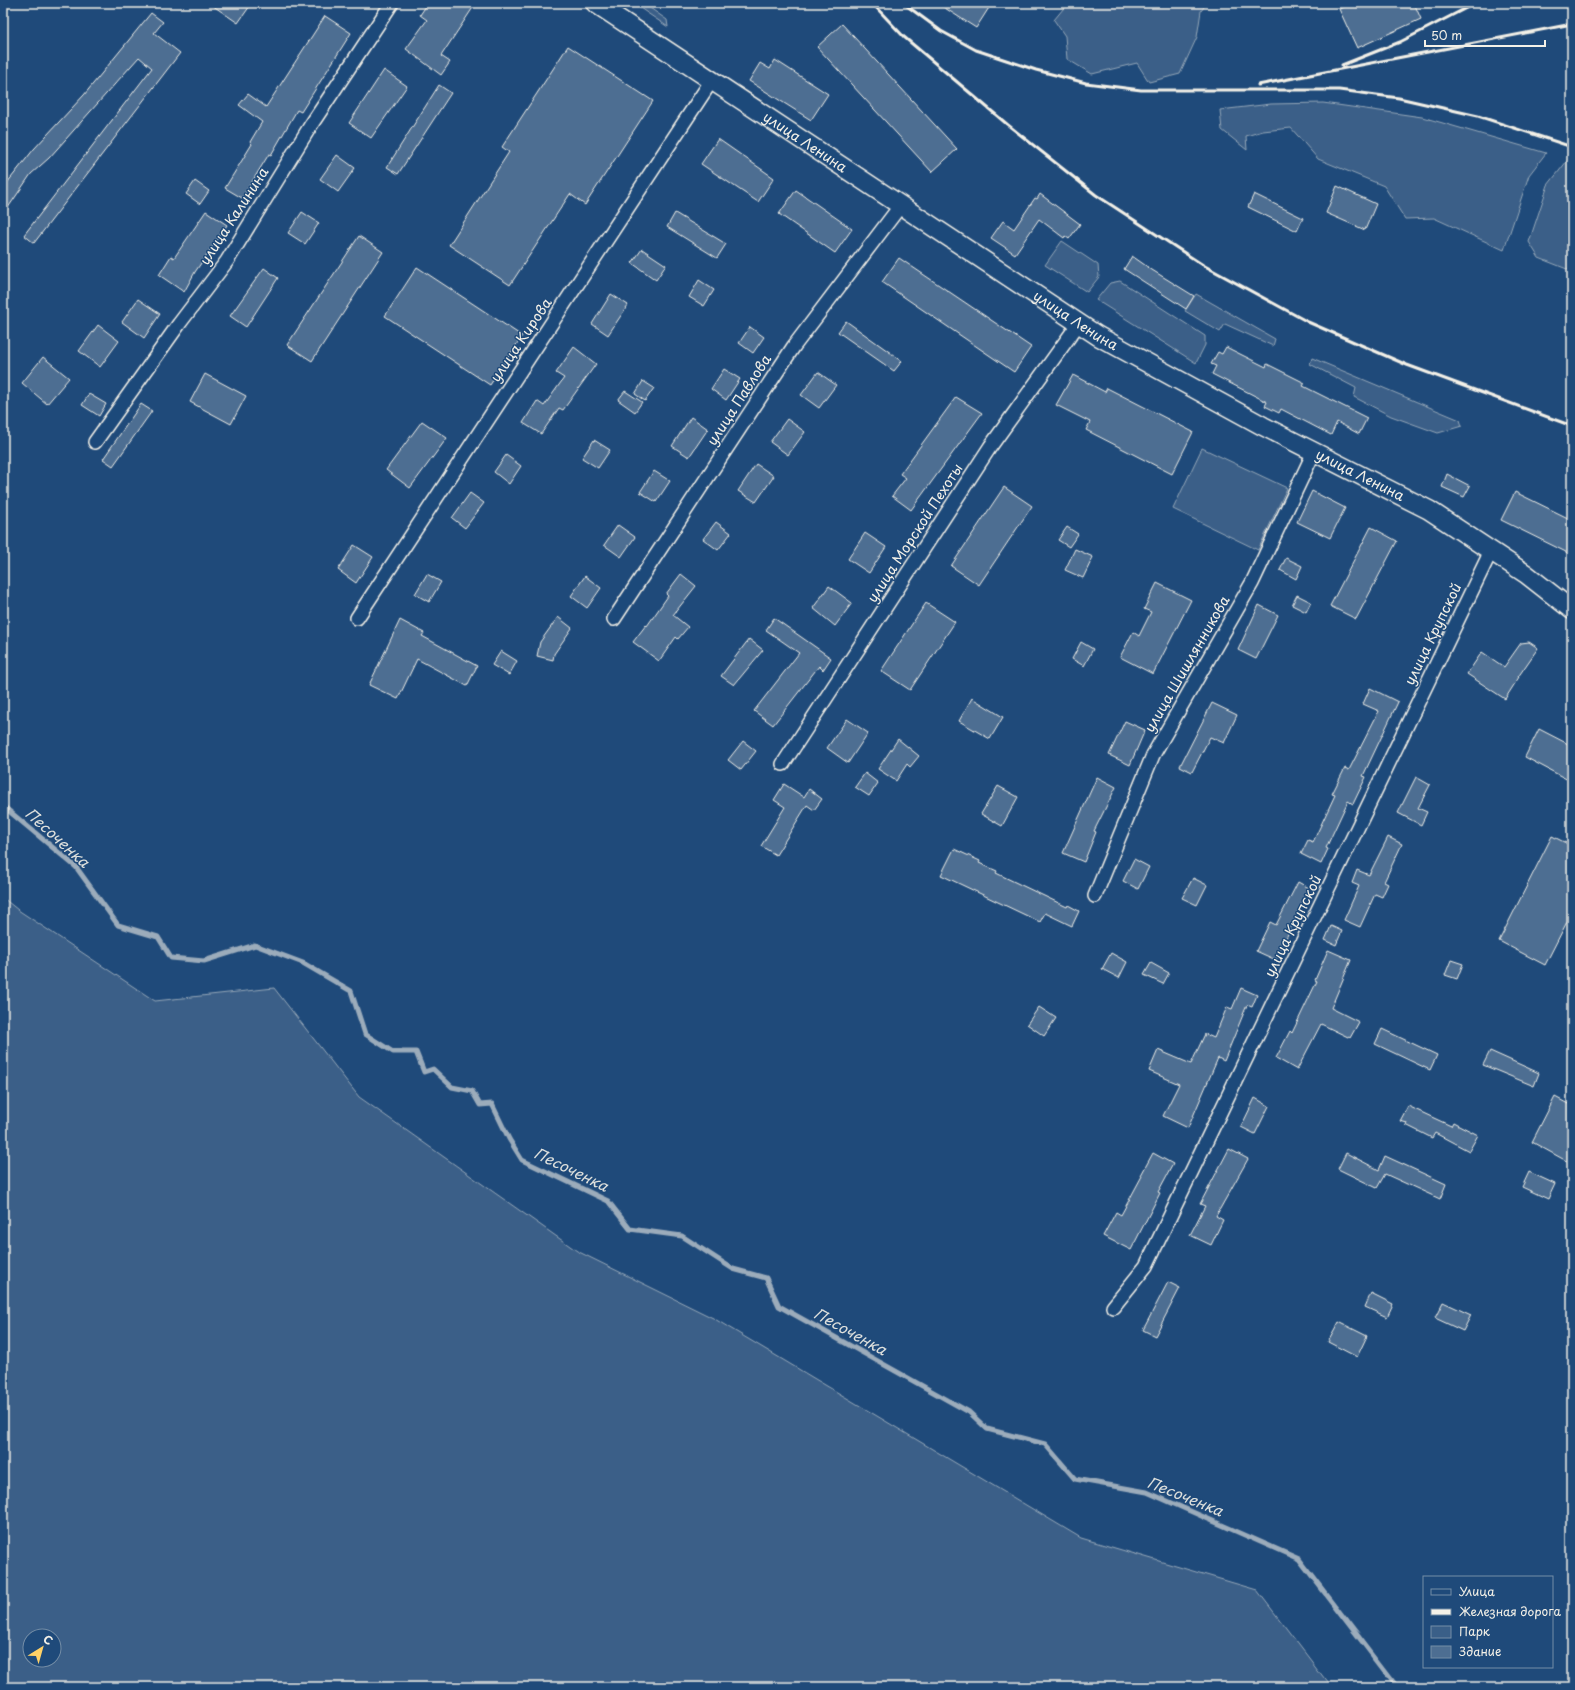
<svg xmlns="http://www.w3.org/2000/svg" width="1575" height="1690" font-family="'Playpen Sans',sans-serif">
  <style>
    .green { fill: #3a5f88; stroke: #97a8b8; fill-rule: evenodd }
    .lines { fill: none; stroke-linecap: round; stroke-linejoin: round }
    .stream { stroke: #9cacbb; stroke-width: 5 }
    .building { fill: #4d6e92; stroke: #f4f1e8 }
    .street-casing { stroke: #f4f1e8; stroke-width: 16 }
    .secondary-casing { stroke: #f4f1e8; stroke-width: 21 }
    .street { stroke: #1f4a7a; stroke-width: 13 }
    .secondary { stroke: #1f4a7a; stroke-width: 18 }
    .rail { stroke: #f4f1e8; stroke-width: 3 }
    .labels { text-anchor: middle; stroke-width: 3; stroke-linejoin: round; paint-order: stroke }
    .street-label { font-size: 14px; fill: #f4f1e8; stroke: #1f4a7a }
    .water-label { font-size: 15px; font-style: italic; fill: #dee0dd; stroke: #1f4a7a }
  </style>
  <rect width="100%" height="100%" fill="#1f4a7a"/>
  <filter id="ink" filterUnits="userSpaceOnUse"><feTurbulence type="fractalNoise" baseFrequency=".025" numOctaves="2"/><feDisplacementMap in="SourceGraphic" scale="8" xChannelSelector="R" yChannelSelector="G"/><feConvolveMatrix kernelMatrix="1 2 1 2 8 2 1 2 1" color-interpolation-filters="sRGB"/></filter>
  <g filter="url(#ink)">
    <g class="green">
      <polygon points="643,3 667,20 668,27 634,4"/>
      <polygon points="1068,3 1207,3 1201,11 1197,37 1180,74 1149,82 1137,63 1092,74 1067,59 1065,36 1054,20"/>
      <polygon points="1323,103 1422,117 1546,153 1529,175 1504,250 1434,218 1405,219 1384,186 1318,159 1291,128 1263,131 1246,136 1247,150 1222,130 1220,110 1271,104"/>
      <polygon points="1571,156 1572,157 1572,271 1539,258 1529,242 1548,185"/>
      <polygon points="1062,241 1098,265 1099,277 1087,292 1045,265"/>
      <polygon points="1120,281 1205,336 1205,345 1196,363 1096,300 1110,283"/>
      <polygon points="1196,294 1275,339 1273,346 1225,324 1220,332 1185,311"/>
      <polygon points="1312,358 1460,420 1462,426 1438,433 1391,416 1354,397 1356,388 1310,364"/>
      <polygon points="1202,448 1287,488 1258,550 1173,509"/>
      <path d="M 3,898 L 18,910 L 155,1001 L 274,988 L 359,1097 L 577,1251 L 713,1318 L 1081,1538 L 1257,1590 L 1331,1687 L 3,1687 ZM 30,1636 L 54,1636 L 54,1660 L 30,1660 Z"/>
    </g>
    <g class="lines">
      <polyline class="stream" points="3,806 76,867 118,925 158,937 171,958 204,961 255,945 303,963 351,991 365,1034 393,1052 416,1052 424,1072 433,1069 452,1087 472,1091 480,1105 492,1104 509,1139 522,1160 608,1201 630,1229 682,1236 733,1269 766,1278 779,1306 969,1412 987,1429 1045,1444 1075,1479 1147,1492 1299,1559 1397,1687"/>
    </g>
    <g class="building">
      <polygon points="209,3 252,3 238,23"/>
      <polygon points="428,3 476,3 441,56 450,62 441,75 406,49 427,20 420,15"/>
      <polygon points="937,3 992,3 976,28"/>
      <polygon points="1353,3 1414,3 1421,19 1357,48 1339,9"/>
      <polygon points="151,13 163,22 154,33 180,53 34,243 24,235 152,68 139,57 49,158 31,174 3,215 3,188 34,149 84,95"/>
      <polygon points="325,16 351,33 301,112 297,110 271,155 269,154 242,198 225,188 252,144 250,142 262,122 239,105 248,94 266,107"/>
      <polygon points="842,24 957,149 932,172 817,47"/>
      <polygon points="568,46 653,101 585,205 570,194 510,285 449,245 509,152 502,147"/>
      <polygon points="775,60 828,94 811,120 749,81 760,63 770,69"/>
      <polygon points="384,70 407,86 371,138 349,123"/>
      <polygon points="439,85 451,93 398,174 387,167"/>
      <polygon points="718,139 774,178 758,202 701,164"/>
      <polygon points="337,155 355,168 338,192 320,179"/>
      <polygon points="195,181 209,191 200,204 186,194"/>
      <polygon points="1337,186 1376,204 1365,230 1326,213"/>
      <polygon points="796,190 852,229 835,253 779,214"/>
      <polygon points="1040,194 1080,224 1069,239 1065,236 1064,238 1039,219 1015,254 991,238 1003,221 1014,229 1035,198 1037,199"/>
      <polygon points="1254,194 1303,218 1297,231 1248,207"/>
      <polygon points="206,211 227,225 195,272 184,292 159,275 171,256 174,258"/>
      <polygon points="302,212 319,223 305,244 288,233"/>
      <polygon points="675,213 726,244 717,258 667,227"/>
      <polygon points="359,236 383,252 312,361 287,345"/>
      <polygon points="642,249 666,265 656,280 632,263"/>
      <polygon points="1132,256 1152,270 1194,296 1186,309 1124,269"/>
      <polygon points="899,258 1031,347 1014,372 882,282"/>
      <polygon points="417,267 522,336 490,385 385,316"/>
      <polygon points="264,268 278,278 246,327 230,316"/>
      <polygon points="699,280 714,290 704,306 689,297"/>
      <polygon points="611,294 628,305 608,335 592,324"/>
      <polygon points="138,299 160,314 144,338 122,322"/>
      <polygon points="846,321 902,361 894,371 838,332"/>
      <polygon points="98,325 119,341 100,367 79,351"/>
      <polygon points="750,327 764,337 753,353 739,343"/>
      <polygon points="574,347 596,364 563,410 559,408 541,434 523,423 537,401 544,406 564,378 556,373"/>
      <polygon points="1226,347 1266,367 1267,364 1305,383 1303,386 1367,418 1359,434 1337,422 1331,435 1281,409 1279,413 1265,406 1267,402 1212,374 1216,366 1211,364 1218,352 1222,354"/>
      <polygon points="43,357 69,378 47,404 22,383"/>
      <polygon points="724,369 740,379 726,400 711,389"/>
      <polygon points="818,372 836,385 819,408 801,395"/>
      <polygon points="205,374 246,396 231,424 190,402"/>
      <polygon points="1073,375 1105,392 1107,388 1193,432 1172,474 1086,430 1090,422 1056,405"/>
      <polygon points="643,381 654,388 645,401 635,394"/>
      <polygon points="625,391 642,402 635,412 618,400"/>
      <polygon points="89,394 106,404 99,416 82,405"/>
      <polygon points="956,397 982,413 911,510 892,496 906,478 900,474"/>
      <polygon points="141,404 152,411 113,466 103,459"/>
      <polygon points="691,417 708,429 689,457 672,446"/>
      <polygon points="787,419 805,432 788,455 770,442"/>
      <polygon points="422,421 447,438 410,488 386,470"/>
      <polygon points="594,440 610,450 598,468 582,458"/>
      <polygon points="506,455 521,466 509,484 494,472"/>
      <polygon points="756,464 774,476 756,502 738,491"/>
      <polygon points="654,471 670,481 656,502 640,492"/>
      <polygon points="1447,474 1470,486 1464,497 1442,487"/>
      <polygon points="1004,487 1032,506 979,585 951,566"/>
      <polygon points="1312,491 1345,508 1330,538 1297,522"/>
      <polygon points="1515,492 1572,520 1572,555 1501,520"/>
      <polygon points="470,493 484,503 465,528 452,518"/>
      <polygon points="716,522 731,533 718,550 703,539"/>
      <polygon points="618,525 635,537 621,557 604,545"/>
      <polygon points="1067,527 1078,534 1069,547 1058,540"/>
      <polygon points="1371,527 1397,541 1356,619 1330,606"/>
      <polygon points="865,533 886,547 869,573 848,559"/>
      <polygon points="354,545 373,557 356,583 338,570"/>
      <polygon points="1075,549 1093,557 1083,578 1065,570"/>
      <polygon points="1286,558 1302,566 1296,579 1280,570"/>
      <polygon points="427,574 441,582 429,602 415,594"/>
      <polygon points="681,574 696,586 673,615 688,627 678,639 676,637 659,661 633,642 646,625 647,626 668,596 666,594"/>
      <polygon points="585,576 601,588 587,608 571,596"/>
      <polygon points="1157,583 1191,600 1153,674 1120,657 1133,632 1139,636 1151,612 1144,609"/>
      <polygon points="829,586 852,603 835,626 813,608"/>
      <polygon points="1297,595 1311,602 1306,612 1292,605"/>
      <polygon points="926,603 955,622 910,690 881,671"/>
      <polygon points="1259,605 1278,615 1256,659 1238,650"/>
      <polygon points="558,617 572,628 554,654 553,660 537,656 540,642"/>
      <polygon points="774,618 831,658 823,670 819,666 773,725 754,711 799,653 766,630"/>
      <polygon points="400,620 424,633 422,636 477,666 467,686 417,659 398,699 369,685"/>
      <polygon points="749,639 763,650 734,685 721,676"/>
      <polygon points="1081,642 1093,649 1084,666 1072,659"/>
      <polygon points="1529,642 1538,648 1518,677 1519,677 1505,699 1467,674 1482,652 1504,667 1521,643"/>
      <polygon points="501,651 517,661 509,675 492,665"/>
      <polygon points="1370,688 1398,702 1363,776 1366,777 1353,804 1348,801 1326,848 1328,849 1321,864 1301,854 1308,840 1313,842 1335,795 1332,794 1345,768 1349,770 1379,711 1363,704"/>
      <polygon points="972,698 1003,717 990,739 959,721"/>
      <polygon points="1212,703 1237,715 1224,743 1210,737 1192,772 1180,766"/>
      <polygon points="847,719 868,733 848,763 827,748"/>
      <polygon points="1125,721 1145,730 1130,765 1109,755"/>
      <polygon points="1539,729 1572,746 1572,782 1525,757"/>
      <polygon points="898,739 919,756 910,767 907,764 896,781 878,769"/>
      <polygon points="743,741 756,751 741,770 728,760"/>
      <polygon points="865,773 878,783 869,796 855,787"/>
      <polygon points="1097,777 1116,787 1094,831 1096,832 1084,862 1063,853"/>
      <polygon points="1416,777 1430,785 1418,808 1427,812 1421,825 1398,813"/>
      <polygon points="784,784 804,797 809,789 822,799 814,810 807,805 776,855 761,846 785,807 774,800"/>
      <polygon points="998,786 1018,797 1002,826 981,814"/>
      <polygon points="1552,836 1572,846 1572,912 1545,965 1499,941"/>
      <polygon points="1388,837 1402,844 1384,882 1388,884 1382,897 1375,894 1360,927 1344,920 1359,886 1352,883 1357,870 1369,875"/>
      <polygon points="954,849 980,861 979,863 997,871 996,873 1067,907 1068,905 1079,911 1072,926 1045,913 1040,922 941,875"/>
      <polygon points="1134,859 1149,867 1138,889 1123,881"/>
      <polygon points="1193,878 1207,885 1197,905 1182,898"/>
      <polygon points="1298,882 1309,888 1276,960 1256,951 1270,922 1276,925"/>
      <polygon points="1331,926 1342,931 1336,945 1325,940"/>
      <polygon points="1328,950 1351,960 1331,1008 1359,1022 1350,1038 1321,1024 1297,1070 1276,1058 1290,1031 1292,1033 1317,981 1315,980"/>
      <polygon points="1111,953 1127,962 1119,978 1102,969"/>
      <polygon points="1451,960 1463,964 1457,979 1445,975"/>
      <polygon points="1151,963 1169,973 1163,984 1144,975"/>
      <polygon points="1241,988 1257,995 1252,1007 1247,1005 1224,1061 1218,1058 1188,1128 1163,1116 1179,1084 1149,1071 1158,1050 1191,1064 1205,1034 1214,1038 1227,1007 1232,1009"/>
      <polygon points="1039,1007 1056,1018 1044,1036 1027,1024"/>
      <polygon points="1382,1029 1437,1055 1430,1070 1375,1044"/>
      <polygon points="1490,1051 1539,1073 1534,1086 1483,1065"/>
      <polygon points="1555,1097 1572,1106 1572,1164 1532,1142"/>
      <polygon points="1255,1098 1269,1106 1255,1134 1241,1127"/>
      <polygon points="1408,1106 1451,1126 1453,1122 1478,1135 1469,1151 1435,1133 1432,1138 1406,1125 1407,1123 1400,1121"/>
      <polygon points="1229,1149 1248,1159 1216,1216 1223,1220 1211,1245 1190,1235 1205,1206 1200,1204"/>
      <polygon points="1153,1153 1173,1164 1158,1192 1160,1193 1131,1250 1103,1236 1116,1212 1121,1215 1142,1176 1141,1175"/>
      <polygon points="1346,1153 1379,1170 1385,1156 1446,1184 1440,1199 1385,1174 1377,1188 1338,1169"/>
      <polygon points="1529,1172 1555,1184 1548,1199 1522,1187"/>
      <polygon points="1168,1282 1180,1288 1155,1336 1143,1330"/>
      <polygon points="1371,1293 1393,1304 1387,1317 1365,1307"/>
      <polygon points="1443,1302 1471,1315 1463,1331 1435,1318"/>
      <polygon points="1339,1322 1367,1336 1357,1357 1328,1342"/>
    </g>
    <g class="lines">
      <defs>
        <g id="street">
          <polyline points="95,442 179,324 227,261 311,125 392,3"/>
          <polyline points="357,618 712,80"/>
          <polyline points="614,619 794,346 901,205"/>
          <polyline points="783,764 990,447 1079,323"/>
          <polyline points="1095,896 1153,755 1252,583 1314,452"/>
          <polyline points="1113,1307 1146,1266 1491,551"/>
        </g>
        <g id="secondary">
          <path id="s1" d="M 595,3 L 1098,336 L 1263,426 L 1429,510 L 1526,574 L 1572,610"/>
        </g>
      </defs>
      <use href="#street" class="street-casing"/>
      <use href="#secondary" class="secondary-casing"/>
      <use href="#street" class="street"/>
      <use href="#secondary" class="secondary"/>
      <g class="rail">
        <polyline points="872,3 904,37 1008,125 1096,195 1203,265 1308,322 1407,365 1572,426"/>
        <polyline points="903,3 941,31 976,50 1036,70 1086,83 1141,90 1339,90 1399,98 1478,116 1572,147"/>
        <polyline points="1342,65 1400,42 1476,3"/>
        <polyline points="1258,85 1572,24"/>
      </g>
    </g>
  </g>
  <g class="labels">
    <g class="street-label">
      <text dy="5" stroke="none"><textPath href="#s1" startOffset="252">улица Ленина</textPath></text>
      <text transform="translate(234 216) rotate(-57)" y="5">улица Калинина</text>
      <text dy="5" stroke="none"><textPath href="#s1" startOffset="576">улица Ленина</textPath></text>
      <text transform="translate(521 340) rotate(-56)" y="5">улица Кирова</text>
      <text transform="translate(739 400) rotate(-57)" y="5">улица Павлова</text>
      <text dy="5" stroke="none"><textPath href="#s1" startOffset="900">улица Ленина</textPath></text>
      <text transform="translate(915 533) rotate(-57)" y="5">улица Морской Пехоты</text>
      <text transform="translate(1433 634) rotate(-64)" y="5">улица Крупской</text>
      <text transform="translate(1187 664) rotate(-60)" y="5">улица Шишлянникова</text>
      <text transform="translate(1293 926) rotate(-64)" y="5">улица Крупской</text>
    </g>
    <g class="water-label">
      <text transform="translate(57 838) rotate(42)" y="5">Песоченка</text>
      <text transform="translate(571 1170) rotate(26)" y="5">Песоченка</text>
      <text transform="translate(850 1332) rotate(29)" y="5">Песоченка</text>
      <text transform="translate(1185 1497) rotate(22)" y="5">Песоченка</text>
    </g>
  </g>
  <rect width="1575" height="1690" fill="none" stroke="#1f4a7a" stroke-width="16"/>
  <rect x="8" y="8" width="1559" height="1674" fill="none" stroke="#f4f1e8" stroke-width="1.5" filter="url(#ink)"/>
  <rect x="1423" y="1576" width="130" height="92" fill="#1f4a7a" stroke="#748da6"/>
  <rect x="1431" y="1589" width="20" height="6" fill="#1f4a7a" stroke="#748da6"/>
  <text x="1459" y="1596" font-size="12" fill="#f4f1e8">Улица</text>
  <rect x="1431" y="1609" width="20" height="6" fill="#f4f1e8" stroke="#748da6"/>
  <text x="1459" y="1616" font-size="12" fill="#f4f1e8">Железная дорога</text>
  <rect x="1431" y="1626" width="20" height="12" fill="#3a5f88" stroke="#748da6"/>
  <text x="1459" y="1636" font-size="12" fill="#f4f1e8">Парк</text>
  <rect x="1431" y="1646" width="20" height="12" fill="#4d6e92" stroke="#748da6"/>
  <text x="1459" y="1656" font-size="12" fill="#f4f1e8">Здание</text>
  <g transform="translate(42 1648) rotate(37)"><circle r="19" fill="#1f4a7a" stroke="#748da6"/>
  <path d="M0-3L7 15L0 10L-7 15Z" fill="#ffd166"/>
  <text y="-6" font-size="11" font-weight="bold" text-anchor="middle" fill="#f4f1e8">С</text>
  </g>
  <path d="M1425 40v6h120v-6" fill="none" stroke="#f4f1e8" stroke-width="2"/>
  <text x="1431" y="40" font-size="12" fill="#f4f1e8" stroke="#1f4a7a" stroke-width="3" paint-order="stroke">50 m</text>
</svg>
